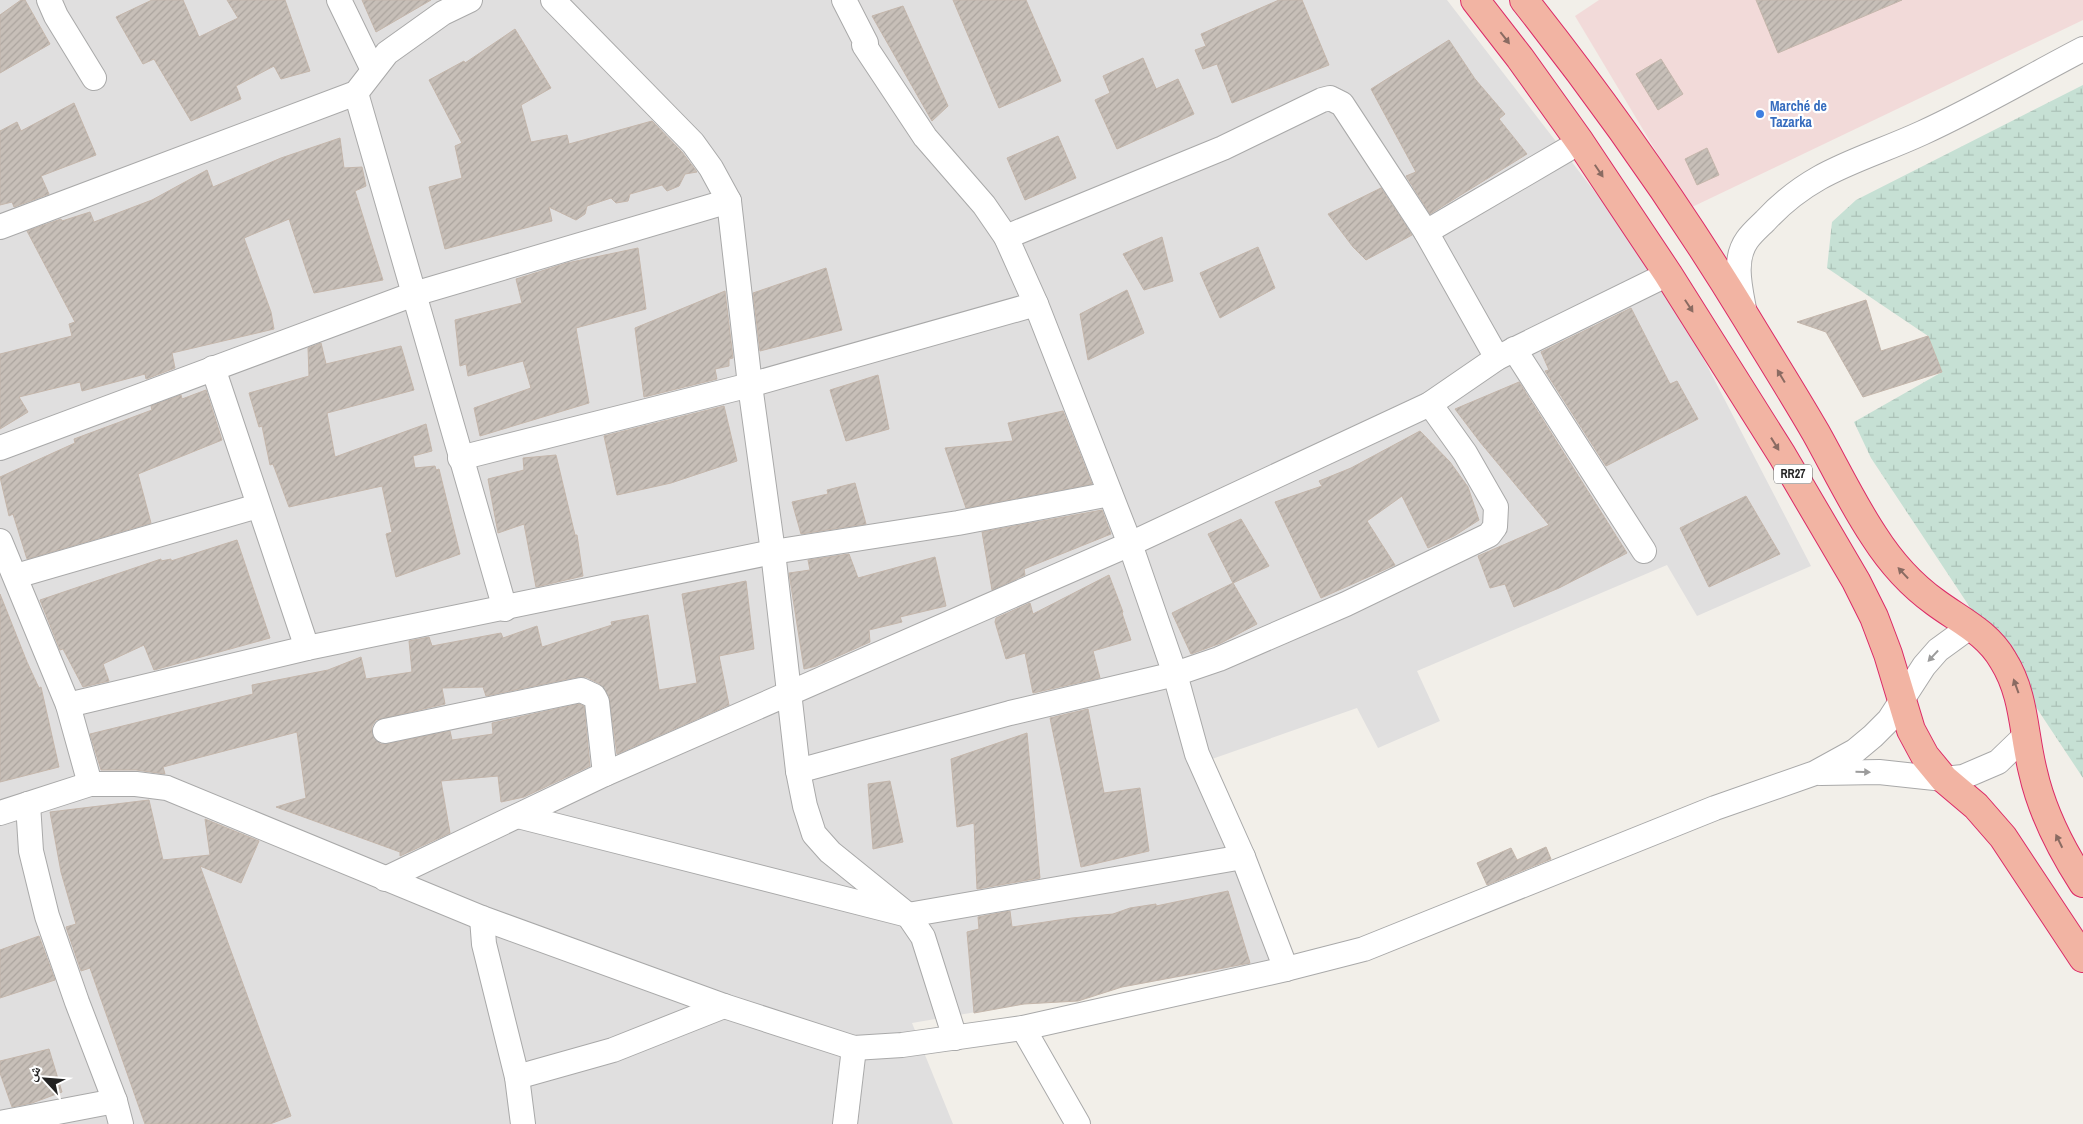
<svg xmlns="http://www.w3.org/2000/svg" width="2083" height="1124" font-family="'Archivo Narrow','Noto Naskh Arabic',sans-serif">
  <style>
    .residential { fill: #e0dfdf }
    .commercial { fill: #f2dad9 }
    .wetland { fill: url(#wetland-marsh) }
    .building { fill: url(#building-hatch); stroke: #c4b6ab }
    .lines { fill: none; stroke-linecap: round; stroke-linejoin: round }
    .minor-casing { stroke: #a9a9a9; stroke-width: 26 }
    .trunk-casing { stroke: #dc2a67; stroke-width: 30 }
    .minor { stroke: #fff; stroke-width: 24 }
    .trunk { stroke: #f2b4a3; stroke-width: 28 }
    .oneway { fill: #8a6b62 }
    .oneway2 { fill: #9c9c9c }
    .shop-dot { fill: #3f7fe0; stroke: #fff; stroke-width: 2 }
    .labels { text-anchor: middle; stroke-width: 4.5; stroke-linejoin: round; paint-order: stroke }
    .shield { fill: #fff; stroke: #646464; stroke-width: 1 }
    .shield-label { font-size: 12px; font-weight: bold; fill: #222 }
    .shop-label { font-size: 14px; font-weight: bold; fill: #366cbe; stroke: #fff; text-anchor: start }
  </style>
  <defs>
    <pattern id="wetland-marsh" width="20" height="14" patternUnits="userSpaceOnUse" patternTransform="scale(1.25)"><rect width="20" height="14" fill="#c6e0d4"/><path d="M1 5h8M5 5V1M11 12h8M15 12V8" fill="none" stroke="#aac0b6"/></pattern>
    <pattern id="building-hatch" width="6" height="6" patternUnits="userSpaceOnUse" patternTransform="scale(1.25)"><rect width="6" height="6" fill="#c7bfb8"/><path d="M-1 1l2-2M0 6l6-6M5 7l2-2" fill="none" stroke="#aba49e"/></pattern>
  </defs>
  <rect width="100%" height="100%" fill="#f2efe9"/>
  <polygon class="residential" points="0,0 1447,0 1662,279 1811,566 1697,616 1667,565 1417,671 1440,721 1378,748 1357,708 1212,759 1285,959 912,1023 953,1124 0,1124"/>
  <polygon class="commercial" points="1599,0 2083,0 2083,20 1690,208 1575,16"/>
  <polygon class="wetland" points="2083,85 2083,778 1871,458 1854,422 1942,372 1928,336 1827,268 1832,222 1856,200"/>
  <g class="building">
    <polygon points="21,0 25,0 50,44 0,73 0,15"/>
    <polygon points="152,0 183,0 199,37 238,18 227,0 285,0 310,71 281,79 274,66 236,86 241,99 191,121 154,59 143,64 116,17"/>
    <polygon points="362,0 431,0 376,32"/>
    <polygon points="953,0 1026,0 1061,81 999,108"/>
    <polygon points="1279,0 1302,0 1329,65 1232,103 1217,64 1203,69 1195,50 1206,46 1201,34"/>
    <polygon points="1756,0 1902,0 1778,53"/>
    <polygon points="903,6 948,106 932,121 872,16"/>
    <polygon points="515,29 551,88 521,105 531,142 567,135 569,144 652,121 682,152 697,172 685,174 679,186 667,191 662,185 630,194 628,201 616,203 611,198 587,206 585,214 576,220 549,207 552,221 445,249 429,187 462,178 455,146 462,143 429,80 464,61 465,63"/>
    <polygon points="1449,40 1475,79 1505,114 1499,119 1527,154 1430,214 1406,176 1416,172 1371,89"/>
    <polygon points="1143,58 1156,89 1178,79 1194,114 1117,149 1095,100 1110,93 1103,76"/>
    <polygon points="1661,59 1683,94 1658,110 1636,74"/>
    <polygon points="74,103 96,155 41,176 49,194 14,207 12,202 0,205 0,131 17,122 21,131"/>
    <polygon points="1058,136 1076,178 1025,200 1007,158"/>
    <polygon points="340,138 344,168 362,167 366,186 355,191 383,280 314,293 289,219 244,238 271,312 274,329 172,353 175,368 146,379 145,374 82,391 80,382 19,397 28,412 0,429 0,354 72,336 69,324 75,322 27,231 61,219 62,221 90,212 94,222 152,200 207,170 213,187 281,158"/>
    <polygon points="1707,148 1719,175 1697,185 1685,159"/>
    <polygon points="1381,188 1412,235 1366,260 1353,247 1328,214"/>
    <polygon points="1162,237 1173,281 1144,290 1123,254"/>
    <polygon points="1258,247 1275,288 1220,318 1200,273"/>
    <polygon points="638,248 646,309 576,328 589,403 480,436 474,408 531,388 523,361 468,376 466,364 460,366 455,320 522,303 516,279 567,263"/>
    <polygon points="826,268 842,330 760,351 753,293"/>
    <polygon points="1127,290 1144,333 1088,360 1080,314"/>
    <polygon points="725,291 733,358 729,359 729,366 715,369 717,379 644,397 635,328"/>
    <polygon points="1866,300 1881,351 1928,336 1942,372 1863,397 1826,332 1797,322"/>
    <polygon points="1631,308 1670,384 1677,381 1698,419 1606,466 1545,371 1549,370 1541,352"/>
    <polygon points="321,343 326,364 401,346 414,390 327,413 335,457 426,424 432,451 413,456 415,468 435,466 436,470 439,469 460,554 396,577 386,534 392,532 382,486 289,507 273,464 270,465 262,426 259,427 249,393 309,376 308,348"/>
    <polygon points="878,375 889,429 846,441 830,390"/>
    <polygon points="1519,382 1627,553 1559,588 1514,607 1505,584 1490,588 1478,556 1549,525 1480,442 1455,409"/>
    <polygon points="206,390 222,440 138,474 151,523 27,559 13,514 9,516 0,477 75,443 74,439 152,410 151,406 181,395 182,399"/>
    <polygon points="724,406 737,461 671,483 617,495 604,436"/>
    <polygon points="1063,411 1092,484 966,508 945,448 1013,441 1008,423"/>
    <polygon points="1420,431 1450,462 1468,487 1479,520 1454,536 1428,548 1402,496 1367,521 1395,565 1321,598 1275,502 1322,486 1319,481 1351,468"/>
    <polygon points="556,455 575,535 577,535 583,576 536,587 524,524 498,533 488,479 524,470 523,458"/>
    <polygon points="855,483 866,524 801,534 792,502 828,494 827,490"/>
    <polygon points="1746,496 1780,554 1709,587 1680,528"/>
    <polygon points="1102,510 1111,534 1024,569 1025,575 992,590 982,532"/>
    <polygon points="1241,519 1269,566 1233,583 1208,534"/>
    <polygon points="237,540 270,638 154,670 144,645 103,664 109,681 83,687 63,649 60,650 40,600 161,559 161,561 171,559 171,561"/>
    <polygon points="849,554 858,578 935,557 946,606 900,617 902,622 869,630 870,642 816,666 804,669 789,573 810,570 808,560"/>
    <polygon points="1109,575 1123,612 1122,613 1131,640 1093,651 1100,678 1033,693 1025,653 1006,659 995,622 996,618 1030,603 1033,614"/>
    <polygon points="746,581 754,649 719,656 729,705 617,754 609,696 600,684 586,677 578,677 486,696 483,687 442,688 445,704 376,720 372,726 372,734 380,744 387,744 450,731 452,740 493,734 492,723 579,704 584,706 590,766 524,797 501,802 498,776 441,781 450,833 400,856 400,852 276,807 306,798 297,732 163,767 165,774 136,770 101,770 90,734 253,694 252,685 328,670 361,657 366,679 412,672 409,641 429,637 432,646 501,633 503,638 537,626 542,647 612,625 611,622 648,615 659,690 697,683 682,594"/>
    <polygon points="1233,583 1257,624 1221,643 1191,654 1172,613"/>
    <polygon points="0,594 27,662 39,688 41,687 59,767 0,782"/>
    <polygon points="1088,709 1104,793 1140,788 1149,851 1081,867 1050,718"/>
    <polygon points="1027,733 1040,878 977,889 974,823 957,827 951,759"/>
    <polygon points="890,781 903,842 873,849 868,784"/>
    <polygon points="149,800 163,860 210,855 205,819 259,841 241,883 200,866 291,1116 270,1124 145,1124 90,968 81,971 66,927 76,924 61,872 50,812"/>
    <polygon points="1546,847 1551,859 1487,885 1477,863 1511,848 1517,860"/>
    <polygon points="1228,891 1250,963 1122,987 1078,1001 1024,1004 974,1013 967,932 979,929 978,917 1010,911 1012,927 1072,918 1113,914 1130,908 1156,904 1156,906"/>
    <polygon points="39,936 55,980 0,998 0,950"/>
    <polygon points="49,1049 62,1092 32,1103 12,1107 0,1073 0,1061"/>
  </g>
  <g class="lines">
    <defs>
      <g id="minor">
        <polyline points="49,0 56,16 94,78"/>
        <polyline points="339,0 373,70"/>
        <polyline points="553,0 693,143 711,168 729,201 750,385 773,552 798,771 805,806 814,834 830,852 908,915 923,937 955,1038"/>
        <polyline points="844,0 866,43 864,45 925,137 984,205 1006,237 1036,304 1130,544 1175,674 1197,754 1243,857 1286,969"/>
        <polyline points="356,93 505,609"/>
        <polyline points="0,227 356,93 387,53 443,13 470,0"/>
        <polyline points="1426,232 1580,142"/>
        <polyline points="1006,237 1223,148 1322,100 1330,98 1342,104 1426,232 1497,358"/>
        <path d="M 1745,314 C 1741,291 1732,261 1747,240 C 1752,233 1759,227 1765,221 C 1813,169 1861,161 1922,133 C 1977,108 2029,77 2083,49"/>
        <polyline points="1514,349 1644,551"/>
        <polyline points="213,368 307,648"/>
        <polyline points="0,448 414,294 729,201"/>
        <polyline points="460,458 750,385 1036,304"/>
        <polyline points="0,541 68,705 90,784"/>
        <polyline points="16,576 258,506"/>
        <polyline points="68,705 307,648 773,552 958,523 1110,494"/>
        <polyline points="385,731 581,690 594,696 597,702 605,774"/>
        <polyline points="798,771 1010,713 1175,674 1219,659 1346,604 1489,535 1495,527 1496,507 1465,453 1430,404"/>
        <polyline points="1821,773 1879,772 1944,779 1963,777 1998,762 2025,736"/>
        <polyline points="28,804 31,851 47,916 77,1002 115,1101 121,1124"/>
        <polyline points="0,813 90,784 136,784 167,788 482,918 724,1006 854,1048 902,1045 1023,1028 1286,969 1364,949 1715,808 1815,773 1855,751 1873,736 1889,720 1924,666 1938,650 1971,626"/>
        <polyline points="518,816 908,915 1243,857"/>
        <polyline points="385,879 605,774 1130,544 1430,404 1497,358 1668,274"/>
        <polyline points="482,918 484,944 517,1077 523,1124"/>
        <polyline points="1023,1028 1078,1124"/>
        <polyline points="517,1077 613,1050 724,1006"/>
        <polyline points="0,1123 115,1101"/>
        <polyline points="845,1124 854,1048"/>
      </g>
      <g id="trunk">
        <polyline points="1475,0 1520,58 1580,142 1668,274 1782,455 1856,581 1874,617 1888,654 1911,730 1925,756 1944,779 1976,806 2003,837 2083,958"/>
        <path d="M 1524,0 C 1604,101 1680,209 1747,319 C 1770,357 1794,395 1816,433 C 1835,467 1852,503 1874,536 C 1890,561 1910,584 1935,602 C 1959,620 1987,632 2003,660 C 2025,695 2023,733 2033,772 C 2042,812 2061,849 2083,883"/>
      </g>
    </defs>
    <use href="#minor" class="minor-casing"/>
    <use href="#trunk" class="trunk-casing"/>
    <use href="#minor" class="minor"/>
    <use href="#trunk" class="trunk"/>
  </g>
  <defs><path id="oneway-solid" d="M-6-.8H1V-3.2L6.5 0L1 3.2V.8H-6Z" transform="scale(1.25)"/></defs>
  <g class="oneway">
    <use href="#oneway-solid" transform="translate(1505 38) rotate(52)"/>
    <use href="#oneway-solid" transform="translate(1599 171) rotate(56)"/>
    <use href="#oneway-solid" transform="translate(1689 306) rotate(57)"/>
    <use href="#oneway-solid" transform="translate(1781 376) rotate(-121)"/>
    <use href="#oneway-solid" transform="translate(1775 444) rotate(58)"/>
    <use href="#oneway-solid" transform="translate(1903 573) rotate(-133)"/>
    <use href="#oneway-solid" transform="translate(2016 686) rotate(-110)"/>
    <use href="#oneway-solid" transform="translate(2059 841) rotate(-116)"/>
  </g>
  <g class="oneway2">
    <use href="#oneway-solid" transform="translate(1933 656) rotate(133)"/>
    <use href="#oneway-solid" transform="translate(1863 772) rotate(1)"/>
  </g>
  <circle class="shop-dot" cx="1760" cy="114" r="5"/>
  <g class="labels">
    <rect class="shield" x="1774" y="464.5" width="38" height="19" rx="4"/>
    <g class="shield-label">
      <text x="1793" y="478">RR27</text>
    </g>
    <g class="shop-label">
      <text x="1770" y="111">Marché de<tspan x="1770" dy="16">Tazarka</tspan></text>
    </g>
  </g>
  <g transform="translate(45 1079) rotate(296)" stroke="#ffffff" stroke-width="4" paint-order="stroke">
  <path d="M0-4L9 19L0 12L-9 19Z" fill="#222222"/>
  <text y="-8" font-size="14" font-weight="bold" text-anchor="middle" fill="#222222">ش</text>
  </g>
</svg>
